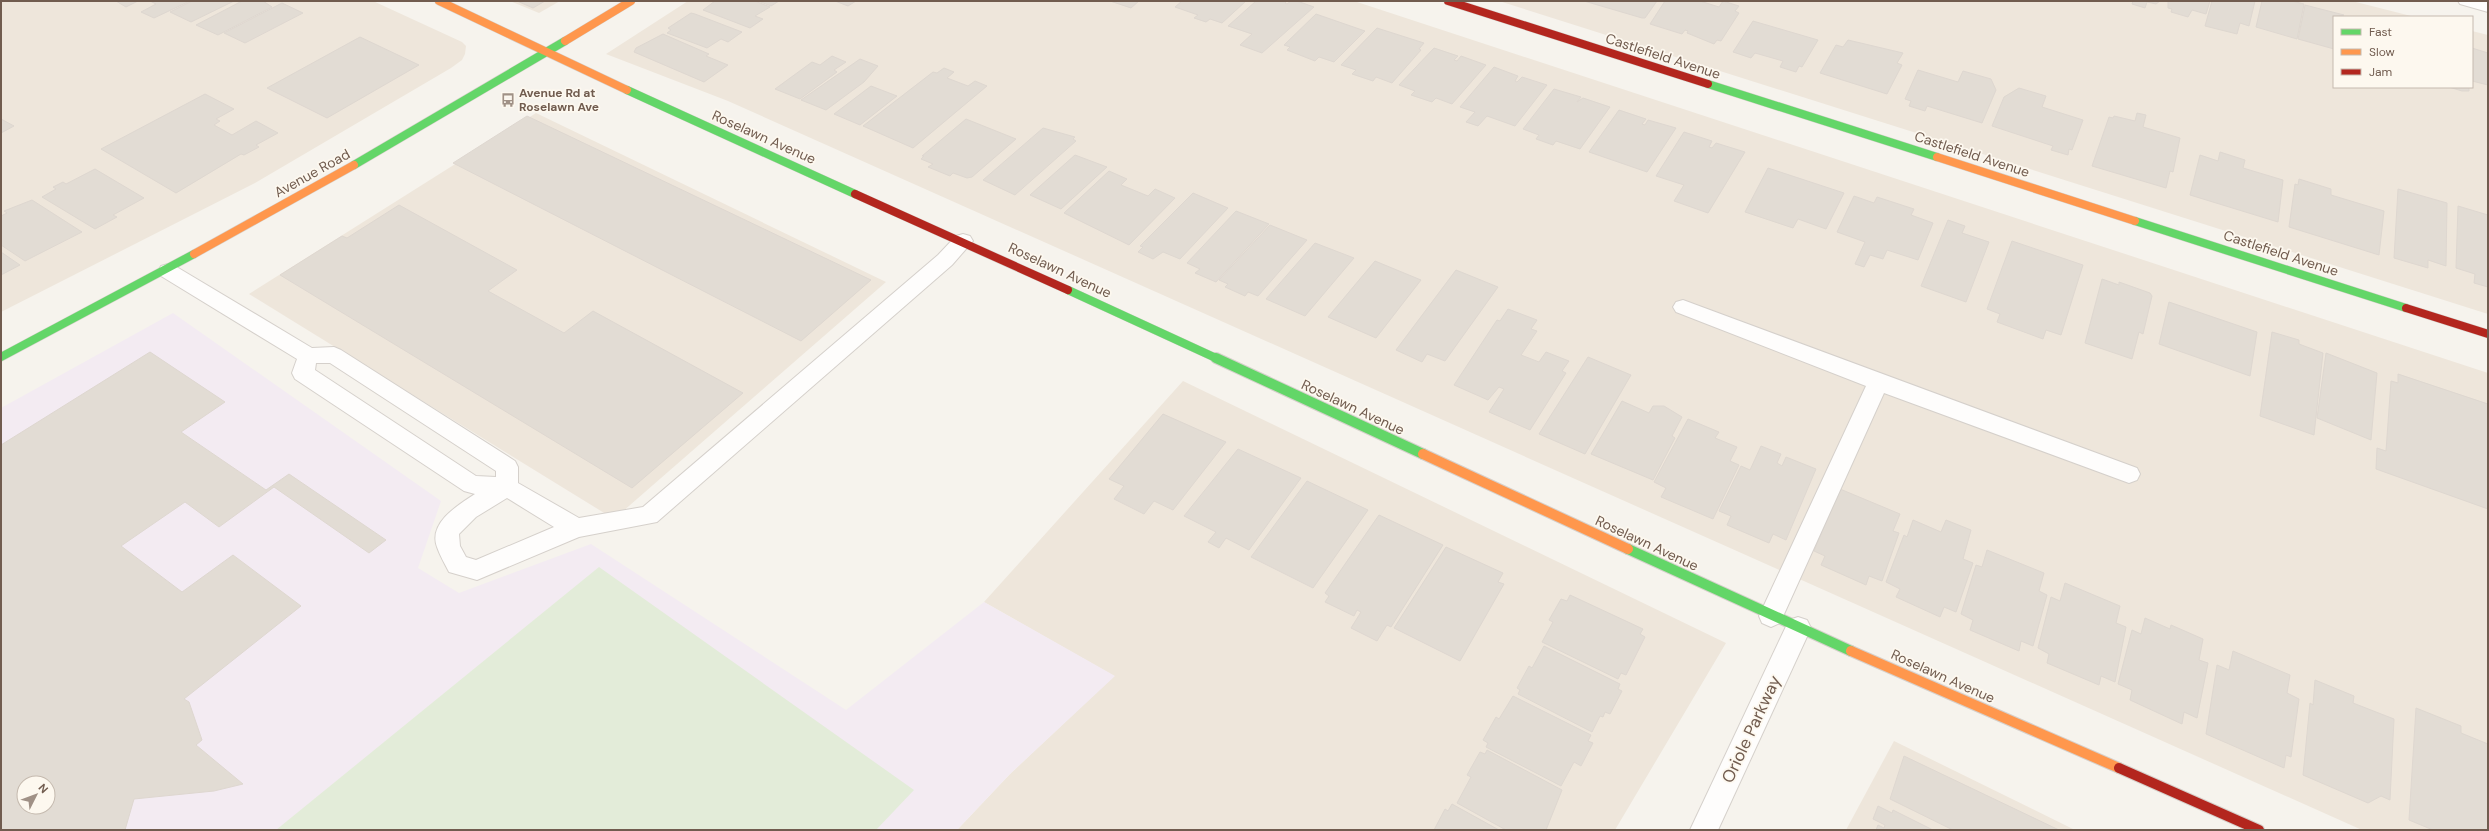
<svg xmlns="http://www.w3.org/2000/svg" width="2489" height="831" font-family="'DM Sans',sans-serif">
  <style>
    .residential { fill: #eee6db }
    .education { fill: #f3ebf2; fill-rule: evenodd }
    .green { fill: #e3ecd9 }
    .building { fill: #e2dcd4; stroke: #ded7d0; fill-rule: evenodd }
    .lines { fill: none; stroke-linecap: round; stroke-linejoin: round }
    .lane-casing { stroke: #d5d0cb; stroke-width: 2 }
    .street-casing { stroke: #d5d0cb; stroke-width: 2 }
    .fast-far1-casing { stroke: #d6d0cb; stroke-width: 9 }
    .fast-casing { stroke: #d6d0cb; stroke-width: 12 }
    .slow-far1-casing { stroke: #d6d0cb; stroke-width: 9 }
    .slow-casing { stroke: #d6d0cb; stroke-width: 12 }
    .jam-far1-casing { stroke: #d6d0cb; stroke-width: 9 }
    .jam-casing { stroke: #d6d0cb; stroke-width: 12 }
    .lane { fill: #fefdfc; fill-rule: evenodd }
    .street { fill: #fefdfc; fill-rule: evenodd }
    .fast-far1 { stroke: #63d668; stroke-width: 8 }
    .fast { stroke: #63d668; stroke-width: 10 }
    .slow-far1 { stroke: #ff974d; stroke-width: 8 }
    .slow { stroke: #ff974d; stroke-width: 10 }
    .jam-far1 { stroke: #b3261e; stroke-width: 8 }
    .jam { stroke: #b3261e; stroke-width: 10 }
    .labels { text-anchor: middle; stroke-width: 3.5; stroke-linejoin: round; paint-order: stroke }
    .far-poi-label { font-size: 12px; font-weight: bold; fill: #715c4f; stroke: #fdf8ef; text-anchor: start }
    .street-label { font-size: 14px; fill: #715c4f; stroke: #fdf8ef }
    .near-street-label { font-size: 17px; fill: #715c4f; stroke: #fdf8ef }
  </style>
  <rect width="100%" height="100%" fill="#f6f3ed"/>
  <g class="residential">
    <polygon points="1,1 373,1 462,42 466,46 465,54 462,60 451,68 255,183 1,312"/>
    <polygon points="510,1 560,1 539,13"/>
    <polygon points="688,1 1354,1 2488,373 2488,830 2362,830 728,101 606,54"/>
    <polygon points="1499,1 2352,1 2415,17 2334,17 2334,87 2472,87 2472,31 2488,35 2488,314"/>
    <polygon points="536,113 886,282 614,519 249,294"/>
    <polygon points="1183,381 1726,643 1615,830 957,830 1010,774 1114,676 984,602"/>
    <polygon points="1894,741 2075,830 1846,830"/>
  </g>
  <path class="education" d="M 173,313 L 441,501 L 418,568 L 459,593 L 591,544 L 846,710 L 984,602 L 1115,676 L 1010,774 L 957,830 L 1,830 L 1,408 ZM 24,783 L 48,783 L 48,807 L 24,807 Z"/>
  <polygon class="green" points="599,567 914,790 876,830 276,830"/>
  <g class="building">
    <polygon points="116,1 138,1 126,7"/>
    <polygon points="150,1 190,1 154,18 141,12 156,4"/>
    <polygon points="192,1 234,1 191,22 170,12"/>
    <polygon points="242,1 263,1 272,7 218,35 196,25"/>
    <polygon points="517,1 545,1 533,8"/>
    <polygon points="715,1 755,1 770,7 755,16 763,19 750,28 703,10"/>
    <polygon points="758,1 779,1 771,6"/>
    <polygon points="835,1 856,1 848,6"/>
    <polygon points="1110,1 1139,1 1131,8"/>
    <polygon points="1182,1 1246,1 1222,23 1210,19 1206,22 1194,18 1198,15 1175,7"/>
    <polygon points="1256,1 1287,1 1285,3 1287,4 1291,1 1297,1 1314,7 1262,53 1240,45 1252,34 1228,26"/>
    <polygon points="1584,1 1657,1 1645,18 1642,18"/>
    <polygon points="1665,1 1700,1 1719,7 1723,1 1739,6 1735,11 1739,13 1721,41 1717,40 1714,44 1687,33 1688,31 1685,30 1682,34 1650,24"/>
    <polygon points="2133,1 2160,1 2156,4 2147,2 2145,8 2132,4"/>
    <polygon points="2168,1 2210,1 2206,14 2192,10 2188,17 2171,12 2172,9 2168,8"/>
    <polygon points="2212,1 2255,1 2249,26 2240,23 2237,34 2205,26"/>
    <polygon points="2262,1 2292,1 2304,4 2297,39 2256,27"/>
    <polygon points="282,3 303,13 245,43 224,33"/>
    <polygon points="2305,5 2344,15 2334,17 2334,49 2298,39"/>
    <polygon points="691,13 695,14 742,32 728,42 721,39 707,48 667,33 671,30 668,28"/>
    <polygon points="1316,14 1365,31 1334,62 1319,57 1315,61 1287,50 1290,47 1284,45"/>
    <polygon points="1753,21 1818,40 1802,67 1799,66 1796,72 1780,67 1783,61 1755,53 1751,58 1733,52"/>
    <polygon points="1377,28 1424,43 1419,49 1421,50 1392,83 1376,77 1373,81 1352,74 1356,70 1341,65"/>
    <polygon points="663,34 709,54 706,56 728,65 704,82 634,52 636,48"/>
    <polygon points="360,37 419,65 327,118 267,88"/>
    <polygon points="1848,40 1903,53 1897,63 1902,65 1887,94 1820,73 1836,45 1843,47"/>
    <polygon points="1434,48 1458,56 1454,60 1457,61 1461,56 1486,65 1452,104 1436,98 1432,102 1411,95 1415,91 1399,85"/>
    <polygon points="2472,48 2488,53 2488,85 2472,81"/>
    <polygon points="832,56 846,62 834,70 837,72 800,99 775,89 812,62 820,65"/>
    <polygon points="860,59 878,66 864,82 826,110 801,100"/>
    <polygon points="1494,67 1518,76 1515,81 1517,82 1522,77 1547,85 1515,126 1487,116 1478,126 1466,122 1475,112 1460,107"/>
    <polygon points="944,68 954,72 947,78 968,86 975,81 987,86 913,148 863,126 933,72 937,73"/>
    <polygon points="1918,70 1958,82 1963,71 1991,79 1996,90 1982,123 1927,106 1925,111 1909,106 1911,101 1905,99"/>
    <polygon points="871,86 897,96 860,125 834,114"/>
    <polygon points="2449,87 2469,87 2469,91 2462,91"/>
    <polygon points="2019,88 2046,96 2042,107 2083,120 2072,150 2069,149 2068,155 2051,150 2053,146 1992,126 2004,97"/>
    <polygon points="1554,89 1581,97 1577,102 1583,98 1610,107 1580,149 1556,141 1553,145 1536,139 1539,135 1523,129"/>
    <polygon points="205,94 234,109 216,119 220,121 214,125 232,135 256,121 278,133 256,145 259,147 244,155 241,154 176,193 101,149"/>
    <polygon points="1619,110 1646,119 1642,124 1645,125 1648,120 1676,128 1647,172 1589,152"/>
    <polygon points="2137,113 2146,115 2143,127 2180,138 2173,172 2170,171 2166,188 2092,166 2109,117 2113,118 2114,116 2135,121"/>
    <polygon points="527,116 871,280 801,341 453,163"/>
    <polygon points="1,119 14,126 1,133"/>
    <polygon points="966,119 1016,139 972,177 967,178 953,173 950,176 928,167 933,164 921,159 924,156 922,156"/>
    <polygon points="1043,128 1075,137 1073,139 1076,141 1015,195 983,180"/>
    <polygon points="1684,132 1712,141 1709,147 1712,148 1716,143 1745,152 1708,213 1674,201 1684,185 1656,176"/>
    <polygon points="2220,152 2245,160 2243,168 2283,180 2278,222 2190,195 2200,155 2218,161"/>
    <polygon points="1075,155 1107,167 1061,209 1030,195"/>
    <polygon points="1768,168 1844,193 1826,229 1798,219 1793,228 1745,212"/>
    <polygon points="95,169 144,198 113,215 117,217 95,229 42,197 56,189 53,187 63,182 66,184"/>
    <polygon points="1109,171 1127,179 1121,185 1148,196 1155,189 1175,198 1129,245 1064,213"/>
    <polygon points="2299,179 2331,189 2331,195 2384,211 2379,255 2289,227 2295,184 2298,185"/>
    <polygon points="2398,189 2447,203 2446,266 2428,260 2428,268 2394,258"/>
    <polygon points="1193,193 1228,208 1180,259 1163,252 1153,259 1138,252 1143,247 1140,246"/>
    <polygon points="1854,196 1874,203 1877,197 1914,209 1911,215 1933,223 1918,260 1887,250 1883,259 1870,255 1864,267 1855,264 1865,242 1837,232"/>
    <polygon points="32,200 82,232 25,261 1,245 1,216 7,213 4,211"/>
    <polygon points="399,205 517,270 488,291 564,333 593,311 743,393 632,488 280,275 342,236 347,238"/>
    <polygon points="2458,206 2488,215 2488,287 2474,283 2475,274 2456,268"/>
    <polygon points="1236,211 1269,224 1216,282 1195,273 1200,269 1187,263"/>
    <polygon points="1948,220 1965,226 1962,233 1989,242 1966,302 1921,286"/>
    <polygon points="1270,225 1307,240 1258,296 1248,292 1245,296 1225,287 1228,284 1219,280"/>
    <polygon points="2012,241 2083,265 2061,335 2046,330 2043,339 1997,322 2000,314 1987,309"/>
    <polygon points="1315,243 1354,258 1305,316 1266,299"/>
    <polygon points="1,252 20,265 1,275"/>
    <polygon points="1375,261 1421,280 1376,338 1328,317"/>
    <polygon points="1456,270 1498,287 1445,361 1427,354 1422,362 1396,350"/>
    <polygon points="2102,279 2119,285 2119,282 2150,293 2152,296 2143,334 2139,332 2132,359 2085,343"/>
    <polygon points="2169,302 2257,332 2250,376 2159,344"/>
    <polygon points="1508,309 1537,320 1531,329 1537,331 1521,355 1539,362 1546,352 1569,361 1562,371 1566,373 1530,430 1489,412 1504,389 1499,387 1488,400 1454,385 1497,320 1500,321"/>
    <polygon points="2272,332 2299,340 2299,344 2323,353 2314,435 2260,416"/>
    <path d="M 150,352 L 225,402 L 181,432 L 266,490 L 289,474 L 386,540 L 369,553 L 274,487 L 219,527 L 185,502 L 121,546 L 182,592 L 233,555 L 301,606 L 184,699 L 189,702 L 202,740 L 196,745 L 243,784 L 214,791 L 134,799 L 125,830 L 1,830 L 1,445 ZM 24,783 L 48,783 L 48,807 L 24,807 Z"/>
    <polygon points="2326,353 2377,373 2371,440 2317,418"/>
    <polygon points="1588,357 1631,375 1585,454 1539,434"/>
    <polygon points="2398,374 2488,404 2488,509 2376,469 2377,448 2386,451 2391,381 2398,383"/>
    <polygon points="1622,401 1649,413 1653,406 1664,406 1682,417 1672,436 1675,438 1653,480 1591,454"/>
    <polygon points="1163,414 1226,442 1173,510 1154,501 1144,514 1114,499 1124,486 1109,479"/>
    <polygon points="1688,419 1719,432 1715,438 1737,447 1730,461 1739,465 1713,519 1661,497 1666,488 1654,482"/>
    <polygon points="1761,446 1781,454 1777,463 1782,466 1786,457 1816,469 1786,540 1773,534 1769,543 1727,525 1731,516 1719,511 1741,466 1750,470"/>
    <polygon points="1238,449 1301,478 1249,550 1226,538 1219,548 1208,542 1216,532 1184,516"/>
    <polygon points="1307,481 1368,510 1313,588 1251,557"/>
    <polygon points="1840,489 1900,514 1893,531 1899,533 1882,581 1869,576 1866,585 1821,565 1825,556 1814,551"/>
    <polygon points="1379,515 1443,545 1391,627 1387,625 1377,641 1351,628 1361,612 1357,610 1354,616 1325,602 1329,596 1325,593"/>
    <polygon points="1913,520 1941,532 1946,520 1971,530 1963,559 1973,563 1956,612 1944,607 1940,617 1896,597 1900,589 1886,582 1904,535 1907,537"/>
    <polygon points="1446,547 1503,573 1498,582 1504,584 1460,661 1394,628"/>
    <polygon points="1987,550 2044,573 2039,591 2047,595 2033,646 2021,641 2019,651 1970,630 1973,620 1961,614 1976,565 1982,567"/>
    <polygon points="2065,583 2120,606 2116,623 2126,627 2115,682 2101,676 2099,685 2047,663 2049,654 2038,648 2051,597 2060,601"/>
    <polygon points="1570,595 1643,629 1640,634 1645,637 1626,675 1621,673 1618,679 1542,642 1553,622 1549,620 1561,599 1567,601"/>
    <polygon points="2145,618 2170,629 2171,625 2203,639 2199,660 2208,663 2197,718 2184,712 2182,724 2130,700 2132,690 2118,684 2132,630 2141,634"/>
    <polygon points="1544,646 1620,684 1618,689 1622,691 1610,714 1605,712 1603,717 1600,716 1592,732 1518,694 1520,690 1517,688 1529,666 1532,668"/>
    <polygon points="2233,651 2290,675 2287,693 2299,699 2291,757 2286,755 2284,768 2206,734 2217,665 2229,670"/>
    <polygon points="2315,680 2354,696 2353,703 2394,719 2390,800 2381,796 2368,803 2303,775 2310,703 2313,705"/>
    <polygon points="1513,696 1591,735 1588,741 1593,743 1581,766 1574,762 1561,786 1486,747 1488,743 1483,740 1496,717 1499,719"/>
    <polygon points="2416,708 2461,726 2461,733 2488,744 2488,830 2433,830 2409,820"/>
    <polygon points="1487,750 1562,790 1546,830 1506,830 1457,803 1471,777 1467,775 1480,752 1485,754"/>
    <polygon points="1904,756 2059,830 1953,830 1890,799"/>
    <polygon points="1452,804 1499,830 1434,830 1445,809 1448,811"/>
    <polygon points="1878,806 1892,813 1893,810 1933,830 1876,830 1878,825 1884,828 1885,825 1873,819"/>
  </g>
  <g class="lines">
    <defs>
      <g id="lane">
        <path d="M 963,234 L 970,236 L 973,241 L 952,265 L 657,522 L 579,537 L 477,580 L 449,572 C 445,564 440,556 437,547 C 428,523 458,505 475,494 L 464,491 L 295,379 L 292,373 L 297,359 L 161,276 L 158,271 L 161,266 L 168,264 L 175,266 L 312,348 L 334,347 L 341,350 L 515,461 L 518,467 L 518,483 L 579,518 L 643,507 L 938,255 L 956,236 ZM 316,363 L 330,363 L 496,471 L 496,477 L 476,476 L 315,370 ZM 507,498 L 554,527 L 476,560 L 466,557 L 460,546 L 459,534 L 476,517 Z"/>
        <polygon points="1683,300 2137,468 2140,474 2137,480 2129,483 1884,393 1780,623 1771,627 1762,623 1759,616 1866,386 1676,312 1673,307 1676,302"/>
      </g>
      <g id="street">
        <polygon points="2458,1 2488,2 2488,12 2460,4"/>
        <polygon points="1798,617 1807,620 1811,628 1718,830 1690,830 1789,620"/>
      </g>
      <g id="fast-far1">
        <polyline points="1708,84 1937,157"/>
        <polyline points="627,90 855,194"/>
        <polyline points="354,165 565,41"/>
        <polyline points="2135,221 2406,308"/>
        <polyline points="1068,290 1218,359"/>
        <polyline points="1,357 194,254"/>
      </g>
      <g id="fast">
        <polyline points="1216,358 1423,454"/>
        <polyline points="1628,549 1851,651"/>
      </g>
      <g id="slow-far1">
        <polyline points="439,1 627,90"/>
        <polyline points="565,41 631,1"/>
        <polyline points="1937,157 2135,221"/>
        <polyline points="194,254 354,165"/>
      </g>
      <g id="slow">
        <polyline points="1423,454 1628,549"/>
        <polyline points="1851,651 2119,768"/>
      </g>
      <g id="jam-far1">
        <polyline points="1448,1 1708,84"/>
        <polyline points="855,194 1068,290"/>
        <polyline points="2406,308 2488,334"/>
      </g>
      <polyline id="jam" points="2119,768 2259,830"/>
    </defs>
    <use href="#lane" class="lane-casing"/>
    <use href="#street" class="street-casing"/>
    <use href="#fast-far1" class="fast-far1-casing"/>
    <use href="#fast" class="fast-casing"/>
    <use href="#slow-far1" class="slow-far1-casing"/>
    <use href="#slow" class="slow-casing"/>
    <use href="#jam-far1" class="jam-far1-casing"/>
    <use href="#jam" class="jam-casing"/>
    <use href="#lane" class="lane"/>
    <use href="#street" class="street"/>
    <use href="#fast-far1" class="fast-far1"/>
    <use href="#fast" class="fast"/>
    <use href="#slow-far1" class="slow-far1"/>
    <use href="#slow" class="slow"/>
    <use href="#jam-far1" class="jam-far1"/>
    <use href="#jam" class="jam"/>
  </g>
  <defs>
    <symbol id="bus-bare" viewBox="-9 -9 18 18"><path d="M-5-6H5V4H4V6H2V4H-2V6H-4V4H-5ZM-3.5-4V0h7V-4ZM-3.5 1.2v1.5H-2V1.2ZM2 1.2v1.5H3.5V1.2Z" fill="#a09186" stroke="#fdf8ef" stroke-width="2.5" paint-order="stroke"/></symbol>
  </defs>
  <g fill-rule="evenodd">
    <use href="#bus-bare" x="498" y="90" width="20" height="20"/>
  </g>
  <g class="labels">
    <g class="far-poi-label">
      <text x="519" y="97">Avenue Rd at<tspan x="519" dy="14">Roselawn Ave</tspan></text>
    </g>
    <g class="street-label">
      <text transform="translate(1663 56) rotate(18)" y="5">Castlefield Avenue</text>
      <text transform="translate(764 137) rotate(24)" y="5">Roselawn Avenue</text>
      <text transform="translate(1972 154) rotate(18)" y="5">Castlefield Avenue</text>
      <text transform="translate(312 173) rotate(-29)" y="5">Avenue Road</text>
      <text transform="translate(2281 253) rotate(18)" y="5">Castlefield Avenue</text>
      <text transform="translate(1060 270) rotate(25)" y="5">Roselawn Avenue</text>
      <text transform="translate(1353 407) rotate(25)" y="5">Roselawn Avenue</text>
      <text transform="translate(1647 543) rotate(25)" y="5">Roselawn Avenue</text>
      <text transform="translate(1943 676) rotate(24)" y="5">Roselawn Avenue</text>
    </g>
    <g class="near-street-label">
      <text transform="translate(1751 729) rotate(-65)" y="6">Oriole Parkway</text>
    </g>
  </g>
  <rect width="2489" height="831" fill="none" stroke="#715c4f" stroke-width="4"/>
  <rect x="2333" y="16" width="140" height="72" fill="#fdf8ef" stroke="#c5baaf"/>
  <rect x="2341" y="29" width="20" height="6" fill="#63d668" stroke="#c5baaf"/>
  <text x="2369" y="36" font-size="12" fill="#715c4f">Fast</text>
  <rect x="2341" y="49" width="20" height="6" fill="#ff974d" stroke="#c5baaf"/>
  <text x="2369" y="56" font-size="12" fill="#715c4f">Slow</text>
  <rect x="2341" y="69" width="20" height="6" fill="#b3261e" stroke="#c5baaf"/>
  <text x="2369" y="76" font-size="12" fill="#715c4f">Jam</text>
  <g transform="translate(36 795) rotate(48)"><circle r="19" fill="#fdf8ef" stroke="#c5baaf"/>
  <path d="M0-3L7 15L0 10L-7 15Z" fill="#a09186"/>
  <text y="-6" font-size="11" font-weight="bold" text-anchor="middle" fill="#715c4f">N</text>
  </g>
</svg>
